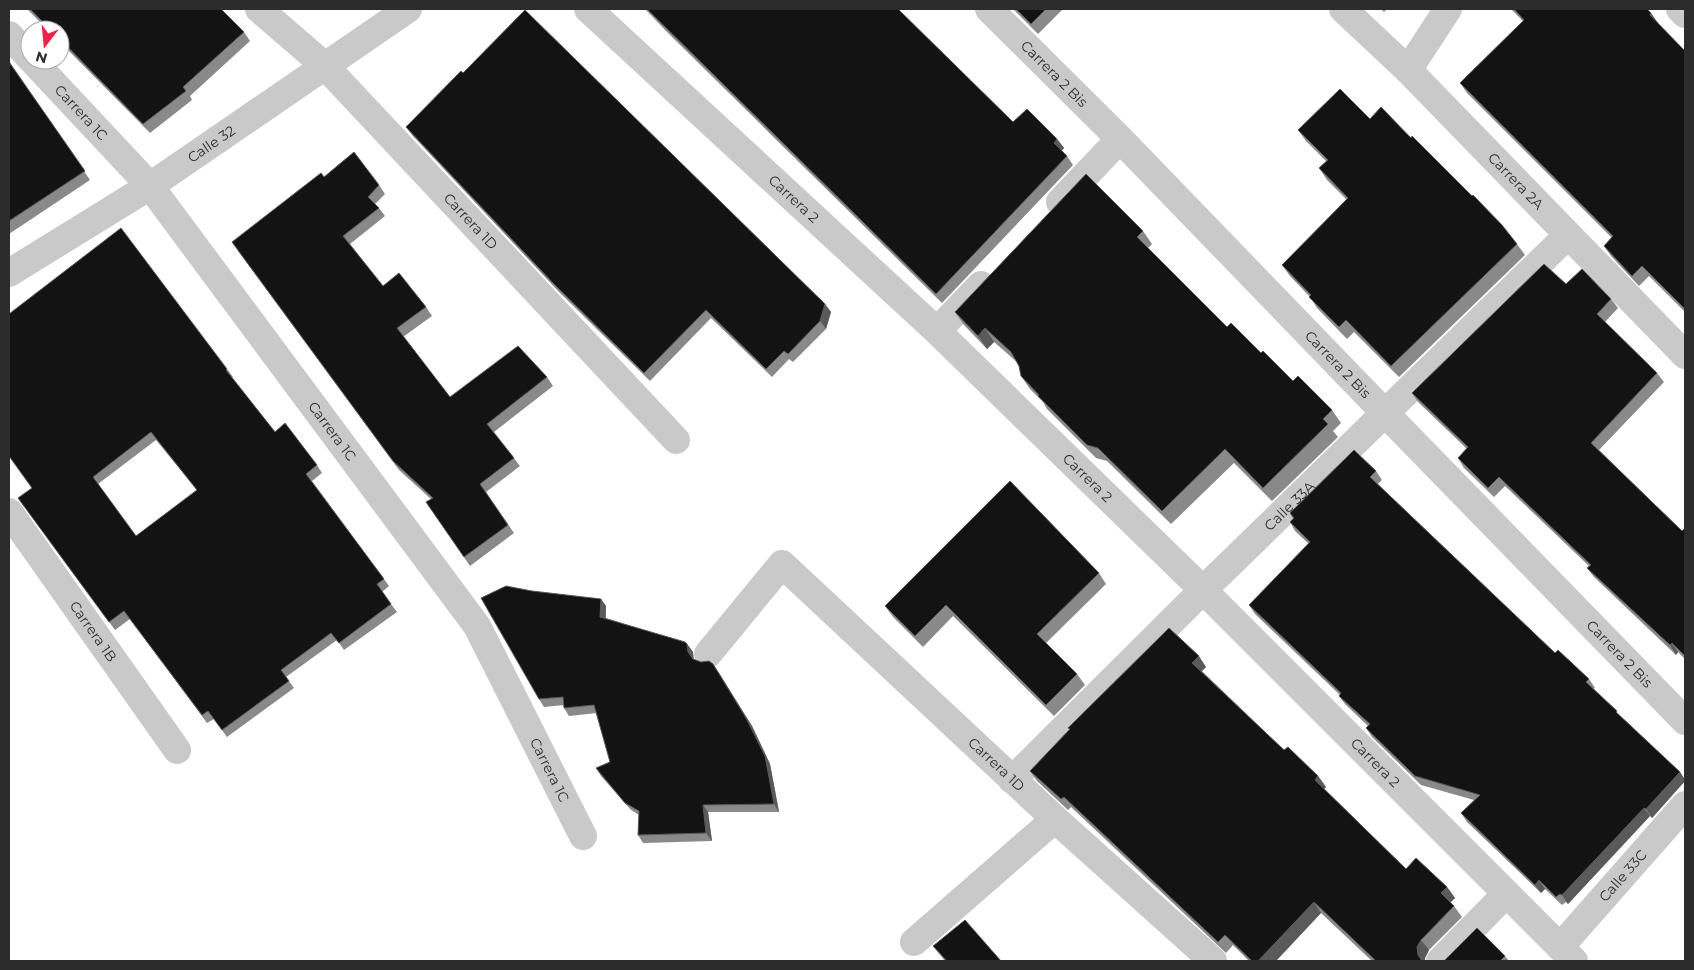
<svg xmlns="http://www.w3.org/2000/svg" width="1694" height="970" font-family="Montserrat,sans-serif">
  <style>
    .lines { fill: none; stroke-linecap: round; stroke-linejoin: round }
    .minor { stroke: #c9c9c9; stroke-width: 28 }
    .wall { fill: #898989; fill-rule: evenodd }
    .shaded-wall { fill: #5a5a5a }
    .building { fill: #131313; stroke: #5a5a5a; fill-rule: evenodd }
    .labels { text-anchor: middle; stroke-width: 5; stroke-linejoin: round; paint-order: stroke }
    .street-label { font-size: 14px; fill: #2c2c2c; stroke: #fff }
  </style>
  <rect width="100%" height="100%" fill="#fff"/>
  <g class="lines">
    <g class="minor">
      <path id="s1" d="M 259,9 L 325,66 L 676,440"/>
      <path id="s2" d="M 588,9 L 937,331 L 1203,590 L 1574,961"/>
      <path id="s3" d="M 989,9 L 1120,139 L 1385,413 L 1685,721"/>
      <path id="s4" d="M 1343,9 L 1408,70 L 1685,355"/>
      <polyline points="1680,9 1685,14"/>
      <polyline points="9,35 30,58"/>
      <path id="s5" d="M 32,60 L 150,186 L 477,626 L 583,836"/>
      <polyline points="1408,70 1448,9"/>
      <polyline points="1060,202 1120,139"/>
      <path id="s6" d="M 9,273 L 150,186 L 408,9"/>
      <polyline points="937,331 981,285"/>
      <path id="s7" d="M 9,512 L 177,750"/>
      <path id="s8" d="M 708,654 L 782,564 L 1055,819 L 1213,961"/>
      <path id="s9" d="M 1012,780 L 1203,590 L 1568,235"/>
      <polyline points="914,942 1055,819"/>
      <path id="s10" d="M 1560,947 L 1685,805"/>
      <polyline points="1440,961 1506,894"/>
    </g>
  </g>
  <g class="wall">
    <polygon points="27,9 221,9 244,32 250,41 190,96 192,100 150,133 60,42 60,30 48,30"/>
    <polygon points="645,9 898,9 1013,122 1057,139 1064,148 1061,151 1067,156 1073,165 942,303 669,34"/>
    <polygon points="1013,9 1063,9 1038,34"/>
    <polygon points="1381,9 1387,9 1384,12"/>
    <polygon points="1511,9 1647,9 1658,23 1658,24 1685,51 1685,312 1649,276 1639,286 1611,256 1604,246 1612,238 1467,93 1460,83 1523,21"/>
    <polygon points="9,61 90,180 9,234"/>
    <polygon points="1370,119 1411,138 1517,244 1525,255 1399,377 1354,332 1347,339 1317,308 1310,297 1290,276 1282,265 1347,200 1327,180 1319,168 1326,161 1306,141 1298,130"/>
    <polygon points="406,127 825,304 831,312 826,329 793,362 789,359 772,377 711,318 650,381 559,292 412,135"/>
    <polygon points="324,177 379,185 385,194 375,204 379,208 385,216 350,244 383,286 426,307 432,316 403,337 450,397 547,377 553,386 494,432 520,466 486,492 514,533 470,566 426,502 431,499 399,470 238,251"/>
    <polygon points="1143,231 1152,244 1148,248 1227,327 1261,353 1293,381 1332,410 1341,423 1333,431 1338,437 1272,501 1234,463 1171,524 1107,461 1096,458 1047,409 1043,402 1030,389 1021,376 1019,366 1017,362 994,342 987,349 964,325 955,312"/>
    <polygon points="1566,284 1611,299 1618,308 1605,322 1657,373 1664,382 1599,450 1682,531 1685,528 1685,659 1678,652 1676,655 1594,577 1587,568 1589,566 1505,486 1494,497 1464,468 1458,458 1467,449 1418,402 1412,393"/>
    <path d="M 227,369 L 233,377 L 232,377 L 275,432 L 317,465 L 322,473 L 312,481 L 389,586 L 382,592 L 397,612 L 344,650 L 337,640 L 286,677 L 294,688 L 227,737 L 214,719 L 207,723 L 130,619 L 115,630 L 18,498 ZM 156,440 L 197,490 L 136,536 L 98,484 Z"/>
    <polygon points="1376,471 1382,480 1378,484 1555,653 1589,679 1595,688 1593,689 1622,719 1680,772 1685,780 1685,781 1652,818 1650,816 1568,904 1566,902 1562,905 1545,889 1541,893 1467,822 1461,813 1474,800 1421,785 1372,737 1366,728 1368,726 1345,704 1339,696 1340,695 1255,614 1249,605 1309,544 1295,531 1290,522 1293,519 1290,513"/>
    <polygon points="1099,573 1106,584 1046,643 1077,674 1085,685 1054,716 953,616 923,647 893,617 885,606"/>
    <polygon points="532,591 601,599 606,606 606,618 687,644 693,652 693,659 718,671 752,726 770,764 779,812 708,812 712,841 643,843 638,835 639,815 631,810 601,776 596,768 610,762 597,713 569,716 564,708 564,705 544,707 539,699"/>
    <polygon points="1206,667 1202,671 1284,750 1318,776 1326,787 1324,789 1406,869 1447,887 1455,898 1450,902 1454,906 1462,917 1429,950 1425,958 1425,961 1372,961 1321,913 1276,961 1249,961 1233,945 1226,953 1071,807 1068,810 1037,781 1030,771"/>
    <polygon points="933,946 1001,961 945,961"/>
    <polygon points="1505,956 1509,961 1444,961"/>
  </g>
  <g class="shaded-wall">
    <polygon points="1651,13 1658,23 1656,25 1650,15"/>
    <polygon points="1057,139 1064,148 1060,152 1054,143"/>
    <polygon points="825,304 831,312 826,329 820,321"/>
    <polygon points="985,328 994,342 987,349 978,336"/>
    <polygon points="601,599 606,606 605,624 600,617"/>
    <polygon points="1672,643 1678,652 1676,655 1670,645"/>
    <polygon points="687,644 693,652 694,660 688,652"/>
    <polygon points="1199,656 1206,667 1200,673 1192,663"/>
    <polygon points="713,664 752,726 770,764 779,812 774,804"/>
    <polygon points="1680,772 1685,780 1685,781 1652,818 1646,809"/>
    <polygon points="1318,776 1326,787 1322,791 1315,780"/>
    <polygon points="703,805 708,812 712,841 706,833"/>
    <polygon points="1644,808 1650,816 1568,904 1562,895"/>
    <polygon points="1539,880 1545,889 1541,893 1535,885"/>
    <polygon points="1447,887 1455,898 1449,904 1441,893"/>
    <polygon points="1314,902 1321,913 1276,961 1258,961"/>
    <polygon points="1421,940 1429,950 1425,958 1425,961 1421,961 1418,955 1417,947"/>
  </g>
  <g class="building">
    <polygon points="30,9 221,9 244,32 183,87 186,91 143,124 60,39 60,30 51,30"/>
    <polygon points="647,9 898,9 1013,122 1027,109 1057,139 1054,143 1067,156 936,294"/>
    <polygon points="1016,9 1046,9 1031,24"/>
    <polygon points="1514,9 1647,9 1651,13 1650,15 1685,51 1685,309 1642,266 1632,276 1604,246 1613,236 1460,83 1524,20"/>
    <polygon points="525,10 825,304 820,321 788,354 784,351 766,369 706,310 644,373 554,284 406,127 461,71 463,73"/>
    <polygon points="9,62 85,171 9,221"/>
    <polygon points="1340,89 1370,119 1381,107 1411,138 1412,136 1472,196 1473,195 1502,225 1517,244 1391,366 1346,320 1339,327 1309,297 1311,295 1282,265 1348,198 1319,168 1328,160 1298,130"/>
    <polygon points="354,152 379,185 368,197 379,208 343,236 383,286 399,273 426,307 397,328 450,397 518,346 547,377 487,424 514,458 480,484 508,525 464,557 426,502 433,498 393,461 232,242 321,173 324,177"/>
    <polygon points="1086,174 1143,231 1137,237 1227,327 1231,323 1261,353 1263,351 1293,381 1298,376 1332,410 1323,419 1328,424 1263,488 1225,449 1162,511 1098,448 1087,445 1038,396 1039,395 1021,376 1019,366 1011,352 985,328 978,336 955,312"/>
    <path d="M 121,228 L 227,369 L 226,370 L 275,432 L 285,423 L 317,465 L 306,474 L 384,579 L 377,584 L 391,604 L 339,643 L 331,633 L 281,670 L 289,681 L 222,730 L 208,711 L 202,715 L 124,611 L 109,622 L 18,498 L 32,488 L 9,456 L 9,314 ZM 151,432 L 197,490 L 136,536 L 93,477 Z"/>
    <polygon points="1544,264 1566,284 1582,269 1611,299 1597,314 1657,373 1591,443 1682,531 1685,528 1685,656 1672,643 1670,645 1587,568 1591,565 1499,477 1488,488 1458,458 1468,447 1412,393"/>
    <polygon points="1354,450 1376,471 1370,477 1555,653 1558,650 1589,679 1586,682 1617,711 1616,712 1680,772 1646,809 1644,808 1562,895 1560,894 1556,897 1539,880 1535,885 1461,813 1480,795 1415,776 1366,728 1370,724 1339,696 1341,693 1249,605 1310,542 1290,522 1294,518 1290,513"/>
    <polygon points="1010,481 1099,573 1037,634 1077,674 1046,705 946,605 915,636 885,606"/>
    <polygon points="506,586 532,591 601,599 600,617 685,642 687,644 688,652 693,659 701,662 709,661 713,664 746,718 765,756 774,804 703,805 706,833 638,835 639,811 625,803 596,768 610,762 594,705 564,708 563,697 539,699 481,598"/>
    <polygon points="1169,628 1199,656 1192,663 1284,750 1288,747 1318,776 1315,780 1406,869 1416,858 1447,887 1441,893 1454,906 1421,940 1417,947 1418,955 1422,961 1376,961 1314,902 1258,961 1252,961 1225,935 1218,942 1064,797 1061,799 1030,771 1070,729 1068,728"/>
    <polygon points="965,920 1001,961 947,961 933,946"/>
    <polygon points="1477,928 1505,956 1500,961 1444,961"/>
  </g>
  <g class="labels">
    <g class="street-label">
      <text dy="5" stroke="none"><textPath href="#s3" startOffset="92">Carrera 2 Bis</textPath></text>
      <text dy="5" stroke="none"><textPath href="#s5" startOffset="72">Carrera 1C</textPath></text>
      <text dy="5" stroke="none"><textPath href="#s6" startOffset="240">Calle 32</textPath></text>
      <text dy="5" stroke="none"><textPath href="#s4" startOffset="244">Carrera 2A</textPath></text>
      <text dy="5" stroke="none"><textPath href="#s2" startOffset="280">Carrera 2</textPath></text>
      <text dy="5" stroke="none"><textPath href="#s1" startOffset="300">Carrera 1D</textPath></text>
      <text dy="5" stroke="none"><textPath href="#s3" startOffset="498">Carrera 2 Bis</textPath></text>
      <text dy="5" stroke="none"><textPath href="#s5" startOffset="478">Carrera 1C</textPath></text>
      <text dy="5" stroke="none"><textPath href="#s2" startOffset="685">Carrera 2</textPath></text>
      <text dy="5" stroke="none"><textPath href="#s9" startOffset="390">Calle 33A</textPath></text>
      <text dy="5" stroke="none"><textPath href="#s7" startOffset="146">Carrera 1B</textPath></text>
      <text dy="5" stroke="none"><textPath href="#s3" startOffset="902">Carrera 2 Bis</textPath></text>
      <text dy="5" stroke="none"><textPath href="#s2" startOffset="1090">Carrera 2</textPath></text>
      <text dy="5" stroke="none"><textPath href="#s8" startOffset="410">Carrera 1D</textPath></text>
      <text dy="5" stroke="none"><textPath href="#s5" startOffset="882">Carrera 1C</textPath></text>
      <text dy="5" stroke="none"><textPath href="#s10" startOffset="95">Calle 33C</textPath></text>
    </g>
  </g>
  <rect width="1694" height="970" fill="none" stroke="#2c2c2c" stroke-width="20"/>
  <g transform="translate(45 45) rotate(196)"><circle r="24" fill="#ffffff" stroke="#ababab"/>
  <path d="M0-4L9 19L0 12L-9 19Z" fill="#ee234c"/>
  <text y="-8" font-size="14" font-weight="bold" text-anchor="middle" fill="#2c2c2c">N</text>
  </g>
</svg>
